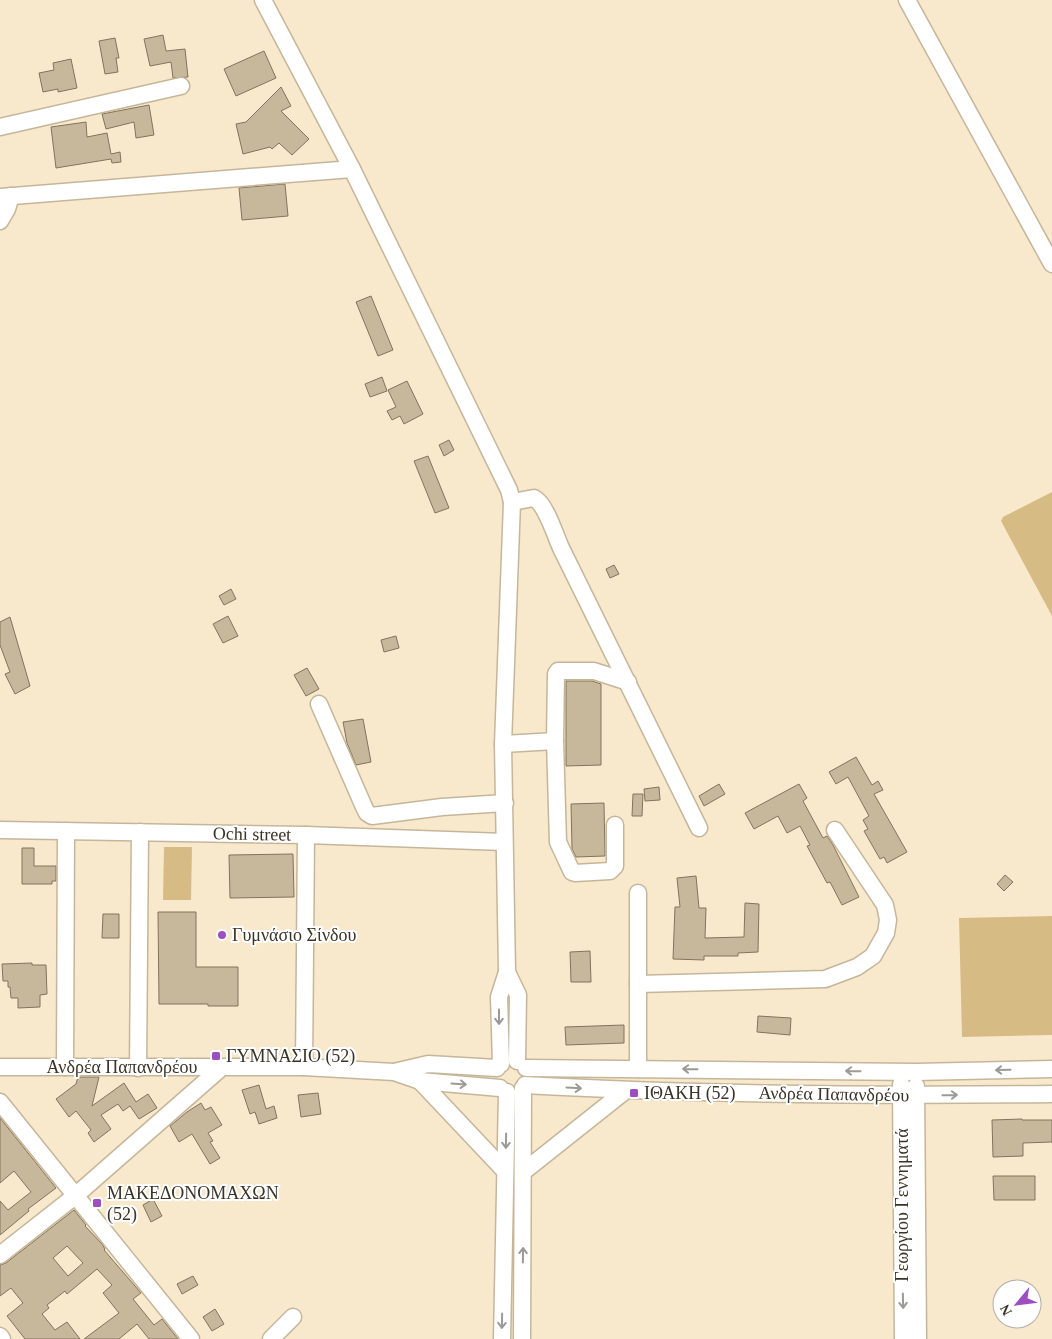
<svg xmlns="http://www.w3.org/2000/svg" width="1052" height="1339" font-family="'Times New Roman',serif">
  <style>
    .grass { fill: #d7bb85 }
    .building { fill: #c7b89c; stroke: #82745a; fill-rule: evenodd }
    .lines { fill: none; stroke-linecap: round; stroke-linejoin: round }
    .minor-casing { stroke: #c5b69a; stroke-width: 19 }
    .minor { stroke: #fff; stroke-width: 16 }
    .oneway { stroke: #9c9a94 }
    .poi-dot { fill: #9d4ebf; stroke: #fff; stroke-width: 2 }
    .labels { text-anchor: middle; stroke-width: 4; stroke-linejoin: round; paint-order: stroke }
    .street-label { font-size: 18px; fill: #3a3428; stroke: #fff }
    .poi-label { font-size: 18px; fill: #3a3428; stroke: #fff; text-anchor: start }
  </style>
  <rect width="100%" height="100%" fill="#f9e9cc"/>
  <g class="grass">
    <polygon points="1052,492 1052,616 1001,521 1003,517"/>
    <polygon points="164,847 192,847 191,900 163,900"/>
    <polygon points="1052,916 1052,1035 962,1037 959,918"/>
  </g>
  <g class="building">
    <polygon points="163,35 166,51 185,49 188,77 173,78 171,62 150,66 144,39"/>
    <polygon points="115,38 119,58 116,58 118,72 105,74 99,41"/>
    <polygon points="264,51 276,78 236,96 224,69"/>
    <polygon points="71,59 77,88 58,92 58,89 43,92 39,73 54,70 53,63"/>
    <polygon points="281,87 291,106 281,111 309,139 292,155 279,143 272,149 270,147 243,154 236,124 246,122"/>
    <polygon points="149,105 154,135 136,138 134,122 106,129 102,114"/>
    <polygon points="86,122 87,137 107,133 111,154 120,152 121,162 112,163 111,159 56,168 51,127"/>
    <polygon points="285,184 288,216 242,220 239,188"/>
    <polygon points="371,296 393,350 378,356 356,302"/>
    <polygon points="382,377 387,391 370,397 365,384"/>
    <polygon points="407,381 423,414 404,424 400,416 392,420 387,411 396,407 388,390"/>
    <polygon points="449,440 454,450 444,456 439,445"/>
    <polygon points="428,456 449,508 435,513 414,461"/>
    <polygon points="614,565 619,574 610,578 606,569"/>
    <polygon points="231,589 236,599 224,605 219,596"/>
    <polygon points="228,616 238,636 223,643 213,624"/>
    <polygon points="10,617 30,686 15,694 5,674 10,672 0,645 0,622"/>
    <polygon points="396,636 399,648 384,652 381,640"/>
    <polygon points="307,668 319,689 306,696 294,675"/>
    <polygon points="566,681 592,681 601,684 601,765 566,766"/>
    <polygon points="363,719 371,762 356,765 347,743 343,722"/>
    <polygon points="856,757 872,785 878,781 883,790 874,794 907,852 887,863 884,857 880,859 864,831 868,829 863,820 869,816 848,777 836,784 829,772"/>
    <polygon points="719,784 725,794 704,806 699,796"/>
    <polygon points="799,784 807,798 803,801 823,838 827,836 833,845 859,897 842,905 830,882 827,883 807,846 810,845 800,826 787,833 778,816 754,829 745,813"/>
    <polygon points="659,787 660,800 645,801 644,789"/>
    <polygon points="633,794 643,794 642,816 632,816"/>
    <polygon points="604,803 605,856 576,857 572,849 571,804"/>
    <polygon points="22,848 34,848 34,866 56,866 56,881 52,881 52,884 22,884"/>
    <polygon points="293,854 294,897 230,898 229,855"/>
    <polygon points="1005,875 1013,882 1004,891 997,884"/>
    <polygon points="696,876 699,908 706,908 705,938 744,937 745,903 759,904 758,952 738,953 738,956 704,956 704,960 673,959 675,907 680,907 677,878"/>
    <polygon points="158,912 196,912 196,967 238,967 238,1006 208,1006 208,1004 159,1004"/>
    <polygon points="103,914 119,914 119,938 102,938"/>
    <polygon points="590,951 591,982 571,982 570,952"/>
    <polygon points="32,963 32,965 46,965 47,994 40,995 40,1007 18,1008 18,998 11,998 10,987 8,987 8,981 3,981 2,964"/>
    <polygon points="758,1016 791,1018 790,1035 757,1032"/>
    <polygon points="624,1025 624,1043 566,1045 565,1027"/>
    <polygon points="78,1077 99,1077 92,1106 124,1083 136,1102 148,1094 157,1108 139,1119 130,1106 123,1111 118,1104 101,1115 111,1129 94,1142 88,1133 91,1130 76,1111 69,1117 56,1099 76,1084"/>
    <polygon points="259,1085 266,1109 274,1106 277,1118 259,1124 255,1112 250,1114 242,1090"/>
    <polygon points="318,1093 321,1114 301,1117 298,1095"/>
    <polygon points="201,1103 205,1110 211,1107 222,1125 208,1133 213,1141 210,1142 220,1158 210,1164 192,1134 179,1142 170,1126 187,1112"/>
    <polygon points="0,1118 56,1188 28,1209 29,1211 0,1235 0,1201 8,1210 31,1192 14,1171 0,1183"/>
    <polygon points="1022,1119 1022,1120 1052,1120 1052,1142 1023,1143 1023,1156 993,1157 992,1120"/>
    <polygon points="993,1176 1035,1176 1035,1200 994,1200"/>
    <polygon points="153,1199 162,1216 151,1222 143,1205"/>
    <path d="M 74,1210 L 86,1225 L 85,1226 L 102,1244 L 105,1249 L 104,1250 L 141,1293 L 133,1299 L 154,1325 L 162,1319 L 178,1339 L 149,1339 L 137,1324 L 119,1339 L 84,1339 L 119,1313 L 103,1293 L 112,1285 L 97,1269 L 67,1294 L 65,1291 L 47,1305 L 49,1308 L 42,1314 L 55,1330 L 67,1322 L 80,1339 L 25,1339 L 7,1316 L 23,1303 L 11,1288 L 0,1296 L 0,1265 L 6,1263 ZM 67,1246 L 83,1263 L 68,1276 L 53,1258 Z"/>
    <polygon points="193,1276 198,1285 182,1294 177,1284"/>
    <polygon points="215,1309 224,1324 212,1331 203,1317"/>
  </g>
  <g class="lines">
    <defs>
      <g id="minor">
        <polyline points="263,0 352,169 509,490 512,502 503,744 507,972 499,997 501,1064"/>
        <polyline points="907,0 1052,264"/>
        <polyline points="0,127 181,86"/>
        <polyline points="0,197 352,169"/>
        <polyline points="0,221 7,209 11,196"/>
        <path d="M 512,502 L 534,498 C 546,504 555,535 561,548 L 699,828"/>
        <polyline points="319,704 364,807 367,813 372,816 442,807 505,803"/>
        <polyline points="555,741 558,842 572,872 575,873 610,871 615,866 615,825"/>
        <polyline points="503,744 555,741 556,674 558,671 594,671 628,682"/>
        <polyline points="0,830 306,835 504,842"/>
        <polyline points="638,893 638,1069"/>
        <polyline points="507,972 518,995 517,1061"/>
        <polyline points="638,984 825,979 857,967 873,956 886,933 888,920 885,905 835,830"/>
        <polyline points="0,1067 304,1067 394,1072 420,1081 500,1088"/>
        <polyline points="65,1067 66,831"/>
        <polyline points="304,1067 306,835"/>
        <polyline points="138,1068 140,832"/>
        <polyline points="526,1068 916,1072 1052,1069"/>
        <polyline points="394,1072 428,1064 497,1068"/>
        <polyline points="420,1081 505,1171"/>
        <polyline points="901,1084 903,1339"/>
        <path d="M 525,1085 C 701,1095 877,1096 1052,1094"/>
        <polyline points="916,1086 918,1339"/>
        <polyline points="0,1102 191,1339"/>
        <polyline points="523,1172 625,1091"/>
        <polyline points="0,1255 75,1196 221,1068"/>
        <polyline points="0,1336 2,1339"/>
        <polyline points="271,1339 293,1317"/>
        <polyline points="502,1339 507,1092"/>
        <polyline points="522,1339 523,1088"/>
      </g>
    </defs>
    <use href="#minor" class="minor-casing"/>
    <use href="#minor" class="minor"/>
  </g>
  <defs><path id="oneway-shaft" d="M-6 0H5M1.5-3L5.5 0L1.5 3" fill="none" stroke-width="1.6" stroke-linecap="round" stroke-linejoin="round" transform="scale(1.25)"/></defs>
  <g class="oneway">
    <use href="#oneway-shaft" transform="translate(499 1017) rotate(90)"/>
    <use href="#oneway-shaft" transform="translate(690 1069) rotate(-179)"/>
    <use href="#oneway-shaft" transform="translate(1003 1070) rotate(179)"/>
    <use href="#oneway-shaft" transform="translate(853 1071) rotate(-179)"/>
    <use href="#oneway-shaft" transform="translate(459 1084) rotate(4)"/>
    <use href="#oneway-shaft" transform="translate(574 1088) rotate(3)"/>
    <use href="#oneway-shaft" transform="translate(950 1095) rotate(-1)"/>
    <use href="#oneway-shaft" transform="translate(506 1141) rotate(91)"/>
    <use href="#oneway-shaft" transform="translate(523 1255) rotate(-89)"/>
    <use href="#oneway-shaft" transform="translate(903 1301) rotate(89)"/>
    <use href="#oneway-shaft" transform="translate(502 1321) rotate(91)"/>
  </g>
  <g class="poi-dot">
    <circle cx="222" cy="935" r="5"/>
    <rect x="211" y="1051" width="10" height="10" rx="2.5"/>
    <rect x="629" y="1088" width="10" height="10" rx="2.5"/>
    <rect x="92" y="1198" width="10" height="10" rx="2.5"/>
  </g>
  <g class="labels">
    <g class="street-label">
      <text transform="translate(252 834) rotate(1)" y="6">Ochi street</text>
      <text x="122" y="1073">Ανδρέα Παπανδρέου</text>
      <text transform="translate(834 1094) rotate(1)" y="6">Ανδρέα Παπανδρέου</text>
      <text transform="translate(902 1205) rotate(-90)" y="6">Γεωργίου Γεννηματά</text>
    </g>
    <g class="poi-label">
      <text x="232" y="941">Γυμνάσιο Σίνδου</text>
      <text x="226" y="1062">ΓΥΜΝΑΣΙΟ (52)</text>
      <text x="644" y="1099">ΙΘΑΚΗ (52)</text>
      <text x="107" y="1199">ΜΑΚΕΔΟΝΟΜΑΧΩΝ<tspan x="107" dy="21">(52)</tspan></text>
    </g>
  </g>
  <g transform="translate(1017 1304) rotate(241)"><circle r="24" fill="#ffffff" stroke="#b0aea9"/>
  <path d="M0-4L9 19L0 12L-9 19Z" fill="#9d4ebf"/>
  <text y="-8" font-size="14" font-weight="bold" text-anchor="middle" fill="#3a3428">N</text>
  </g>
</svg>
